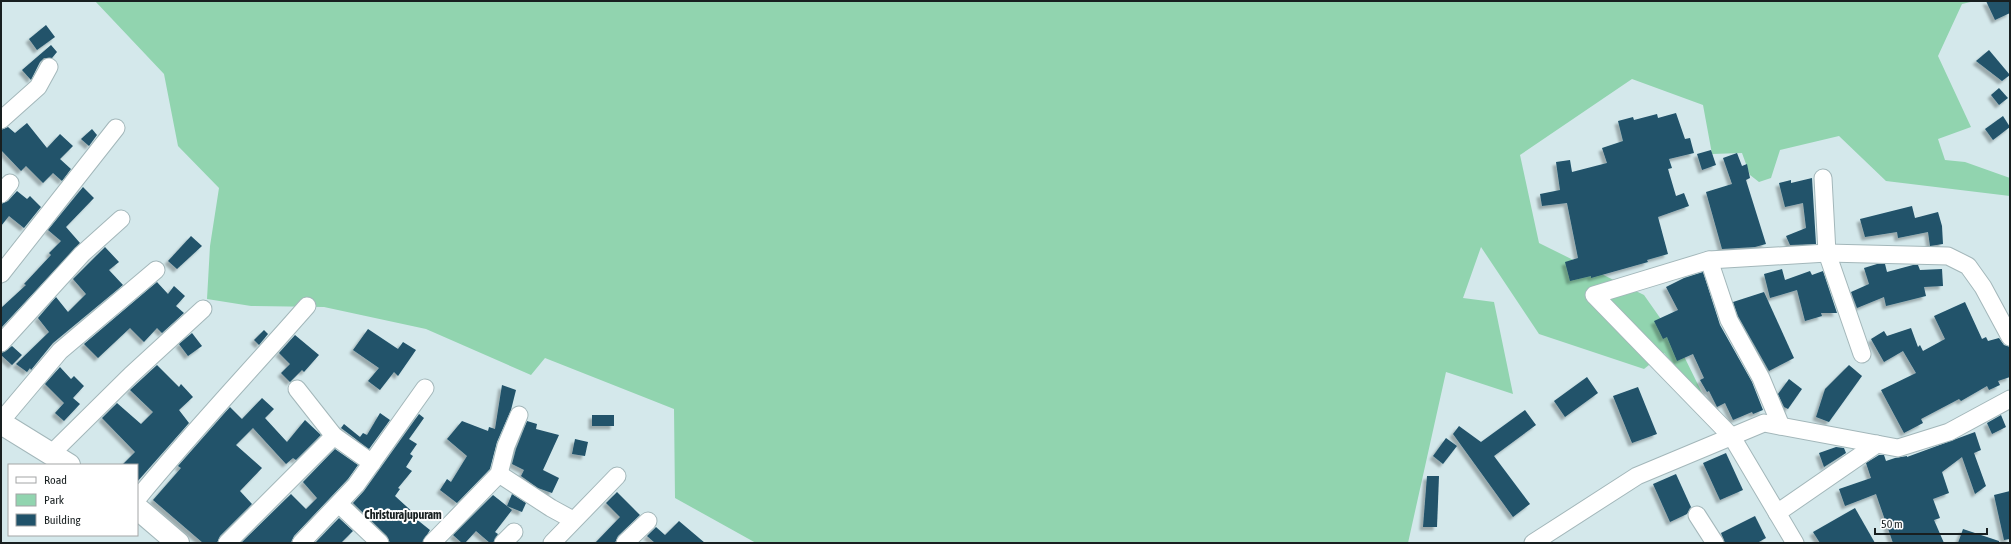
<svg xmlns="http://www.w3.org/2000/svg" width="2011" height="544" font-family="'Asap Condensed',sans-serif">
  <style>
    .green { fill: #91d4af }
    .building { fill: #20526a; filter: url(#shadow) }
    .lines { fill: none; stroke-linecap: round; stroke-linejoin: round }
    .street-casing { stroke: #a3b7ba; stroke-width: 19 }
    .secondary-casing { stroke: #a3b7ba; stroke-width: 24 }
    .street { stroke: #fff; stroke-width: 17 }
    .secondary { stroke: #fff; stroke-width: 22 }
    .labels { text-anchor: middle; stroke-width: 4; stroke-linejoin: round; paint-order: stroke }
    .neighbourhood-label { font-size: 12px; font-weight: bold; fill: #181f20; stroke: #fff }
  </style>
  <defs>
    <filter id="shadow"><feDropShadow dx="-3.5" dy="3.5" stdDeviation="1" flood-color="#0004"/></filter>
  </defs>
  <rect width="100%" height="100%" fill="#d4e8eb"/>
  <polygon class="green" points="95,1 1975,1 1962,4 1938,56 1971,127 1938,139 1945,160 1965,162 2010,178 2010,196 1886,181 1839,136 1780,150 1771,178 1759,182 1750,175 1742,153 1712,154 1703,105 1632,79 1520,155 1539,243 1644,295 1677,342 1707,403 1664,353 1644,369 1539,334 1481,247 1463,298 1494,302 1513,394 1446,372 1408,543 756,543 675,498 674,409 545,358 531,375 426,329 324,307 251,306 207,299 210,246 219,188 178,146 164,74"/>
  <g class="building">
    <polygon points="1986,1 2010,1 2010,13 1995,20"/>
    <polygon points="46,25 55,37 37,50 29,39"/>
    <polygon points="51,45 57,52 52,58 44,58 40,62 31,80 22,70"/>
    <polygon points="1989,50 2010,75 2002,81 1976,61"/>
    <polygon points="1999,88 2008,98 1999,105 1991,95"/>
    <polygon points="1676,113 1685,139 1690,138 1694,153 1669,159 1672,168 1668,169 1676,196 1684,193 1689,206 1658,217 1668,254 1647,260 1648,262 1591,278 1591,276 1570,281 1565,262 1578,258 1567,203 1542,206 1540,194 1560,190 1556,162 1570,160 1572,172 1607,163 1602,148 1623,141 1618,121 1633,117 1634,120 1657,114 1658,118"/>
    <polygon points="2003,116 2010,127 1993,140 1985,129"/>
    <polygon points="27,123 47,148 60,134 73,146 60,159 71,169 62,181 53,173 43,183 26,166 21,171 1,150 1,130 8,127 15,133"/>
    <polygon points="92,129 97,135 89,146 81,139"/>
    <polygon points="1711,150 1716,165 1702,170 1697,154"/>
    <polygon points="1737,153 1742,166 1747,164 1750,178 1746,180 1766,244 1755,247 1722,249 1706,192 1732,184 1723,158"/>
    <polygon points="1812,178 1816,244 1790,245 1786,236 1806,228 1803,203 1785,207 1779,183 1791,180 1791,183"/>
    <polygon points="83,187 94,198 66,227 80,243 1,328 1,308 26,285 24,284 51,255 49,253 61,241 48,230"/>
    <polygon points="17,191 27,199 30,196 41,207 24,228 9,216 1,226 1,204 8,201"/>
    <polygon points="1912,206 1915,218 1938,212 1942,226 1943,244 1930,246 1928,232 1898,238 1897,232 1865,237 1860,219"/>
    <polygon points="191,236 202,246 177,269 168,261"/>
    <polygon points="105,247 119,262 109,270 123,285 53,343 31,370 30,368 27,372 16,364 49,332 38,318 56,297 68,312 86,294 73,279"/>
    <polygon points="1877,264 1885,264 1887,272 1913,265 1918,265 1920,270 1942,269 1943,286 1924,287 1926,296 1886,306 1884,297 1857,308 1851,292 1869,284 1864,268"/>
    <polygon points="1782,269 1785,280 1810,271 1812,275 1823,271 1837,313 1821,313 1822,316 1805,321 1797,290 1770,298 1764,274"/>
    <polygon points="1703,272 1720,325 1752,382 1763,410 1753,414 1752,412 1733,420 1725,403 1717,407 1709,391 1707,392 1700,380 1704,378 1693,354 1677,361 1667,337 1663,339 1654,321 1678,310 1666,287 1684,278"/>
    <polygon points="157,282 168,294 174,286 185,296 176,306 184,313 162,333 157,328 144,342 130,328 98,358 84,344"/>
    <polygon points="1764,292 1794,358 1769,371 1738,316 1733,302"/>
    <polygon points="1965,302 1982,339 1986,337 1988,341 1999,338 2004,345 2010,347 2010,377 1998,381 2000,385 1989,390 1987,386 1961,401 1959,399 1921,419 1923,423 1904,433 1881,390 1916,373 1903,351 1884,362 1871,339 1884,331 1887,336 1911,328 1918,347 1920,345 1923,351 1945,339 1934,316"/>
    <polygon points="368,329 398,349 403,342 416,350 398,376 394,372 380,390 368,381 379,368 353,350"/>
    <polygon points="264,330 268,334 259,345 254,340"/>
    <polygon points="192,333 202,346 188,356 179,344"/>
    <polygon points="295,335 319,355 304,372 302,370 290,382 281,373 290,364 279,353"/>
    <polygon points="12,346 22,355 12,365 1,355 1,353 4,352"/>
    <polygon points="157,365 179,387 181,384 193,397 179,410 189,423 137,482 137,465 122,465 135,452 102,418 117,403 141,424 153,412 130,390"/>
    <polygon points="1849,365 1862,376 1829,422 1816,417 1825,389"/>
    <polygon points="60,367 71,379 74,376 84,386 73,398 80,404 64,421 55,413 64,403 45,384"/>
    <polygon points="1587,377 1598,393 1565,417 1554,401"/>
    <polygon points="1789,379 1802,389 1788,409 1784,407 1778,394"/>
    <polygon points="502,385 516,390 511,410 497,442 490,469 457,503 440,490 447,479 451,482 467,456 447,439 462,421 488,431 489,427 495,429"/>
    <polygon points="1638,387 1657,434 1632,443 1613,396"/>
    <polygon points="262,398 274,409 265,418 287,442 305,420 321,435 296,460 293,458 286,464 253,428 236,445 262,468 240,491 252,504 220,536 217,543 203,543 153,500 181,468 178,466 230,407 242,419"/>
    <polygon points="1525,410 1536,425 1494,456 1530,504 1513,517 1453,434 1459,426 1481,442"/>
    <polygon points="380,413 390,420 369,449 341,428 344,424 360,437 363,433 367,435"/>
    <polygon points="419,414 424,418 409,439 417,444 410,454 413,456 406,467 412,471 398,488 400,489 395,496 417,516 415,518 430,530 422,543 390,543 387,536 353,503 364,491"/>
    <rect x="592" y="415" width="22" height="11"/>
    <polygon points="2001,415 2006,427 1992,434 1987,423"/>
    <polygon points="527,421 537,424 536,429 559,435 543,470 559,478 552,493 538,488 521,476 524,470 512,464 516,449"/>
    <polygon points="1975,432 1981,450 1974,453 1986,486 1975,494 1962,457 1942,472 1949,493 1933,499 1940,518 1934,520 1944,543 1893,543 1876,494 1845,506 1839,489 1871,478 1866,463 1879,455 1884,455 1886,461 1895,458 1907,456 1907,457"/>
    <polygon points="1446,438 1457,446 1443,464 1433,456"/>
    <polygon points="575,439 588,442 585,456 572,454"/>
    <polygon points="1836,447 1844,448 1846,453 1824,467 1819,453"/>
    <polygon points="335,449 358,465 348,479 294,536 291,543 241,543 291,494 306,509 317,498 303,482"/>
    <polygon points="1726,453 1743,490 1720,500 1703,463"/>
    <polygon points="1676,474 1691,507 1687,514 1670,522 1653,484"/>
    <polygon points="1427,476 1439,476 1437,527 1423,527"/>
    <polygon points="2010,491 2010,539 2004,540 1994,495"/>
    <polygon points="617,492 640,515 618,536 615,543 595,543 620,517 606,503"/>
    <polygon points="512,494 526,503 522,512 507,506"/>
    <polygon points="493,495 512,510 495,532 498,534 493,543 490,543 476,531 465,543 462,543 453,535"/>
    <polygon points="1855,508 1875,543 1820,543 1813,532"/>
    <polygon points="1755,516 1766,538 1757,543 1725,543 1721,533"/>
    <polygon points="339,518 353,531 341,543 315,543"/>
    <polygon points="679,521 705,543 655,543 647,536 656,527 665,535"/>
    <polygon points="1963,529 1999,541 1999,543 1958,543"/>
  </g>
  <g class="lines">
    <defs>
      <g id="street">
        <polyline points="1,120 38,87 49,67"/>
        <polyline points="1823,178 1827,253 1862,354"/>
        <polyline points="1,194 10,183"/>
        <polyline points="1709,260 1729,320 1761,378 1781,426"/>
        <polyline points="1,274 116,128"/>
        <polyline points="1,343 82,254 121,219"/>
        <polyline points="297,389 334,436 372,463"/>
        <polyline points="1,421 60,351 156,270"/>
        <polyline points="51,454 131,375 203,309"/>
        <polyline points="499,474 551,508 573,520"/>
        <path d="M 137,499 C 191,433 250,371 307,306"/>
        <polyline points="339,504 380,543"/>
        <polyline points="1777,513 1877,444"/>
        <polyline points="1697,515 1715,543"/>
        <polyline points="227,543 334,436"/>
        <polyline points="301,543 356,485 425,388"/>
        <polyline points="432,543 499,474 506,446 519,415"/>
        <polyline points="503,543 514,532"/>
        <polyline points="552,543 617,476"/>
        <polyline points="625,543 648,521"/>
        <polyline points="1533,543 1637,476 1764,423 1898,448 1949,432 2010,399"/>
        <polyline points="1795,543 1732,437 1594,295 1709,260 1827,253 1948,256 1968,266 1983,287 2010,337"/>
      </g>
      <g id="secondary">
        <polyline points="1,423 69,465"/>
        <polyline points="137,508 178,543"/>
      </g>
    </defs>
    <use href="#street" class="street-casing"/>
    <use href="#secondary" class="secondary-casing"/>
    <use href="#street" class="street"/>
    <use href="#secondary" class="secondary"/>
  </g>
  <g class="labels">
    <g class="neighbourhood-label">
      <text x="403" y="519">Christurajupuram</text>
    </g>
  </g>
  <rect width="2011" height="544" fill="none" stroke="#181f20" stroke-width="4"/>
  <rect x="8" y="464" width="130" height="72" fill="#ffffff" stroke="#a3a5a6"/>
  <rect x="16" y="477" width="20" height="6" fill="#ffffff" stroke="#a3a5a6"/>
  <text x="44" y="484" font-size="12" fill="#181f20">Road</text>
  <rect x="16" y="494" width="20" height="12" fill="#91d4af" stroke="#a3a5a6"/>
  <text x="44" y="504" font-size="12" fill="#181f20">Park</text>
  <rect x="16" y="514" width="20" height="12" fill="#20526a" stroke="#a3a5a6"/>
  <text x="44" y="524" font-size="12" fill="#181f20">Building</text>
  <path d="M1875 528v6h112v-6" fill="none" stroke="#181f20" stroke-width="2"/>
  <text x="1881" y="528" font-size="12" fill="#181f20" stroke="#ffffff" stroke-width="3" paint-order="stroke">50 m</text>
</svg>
